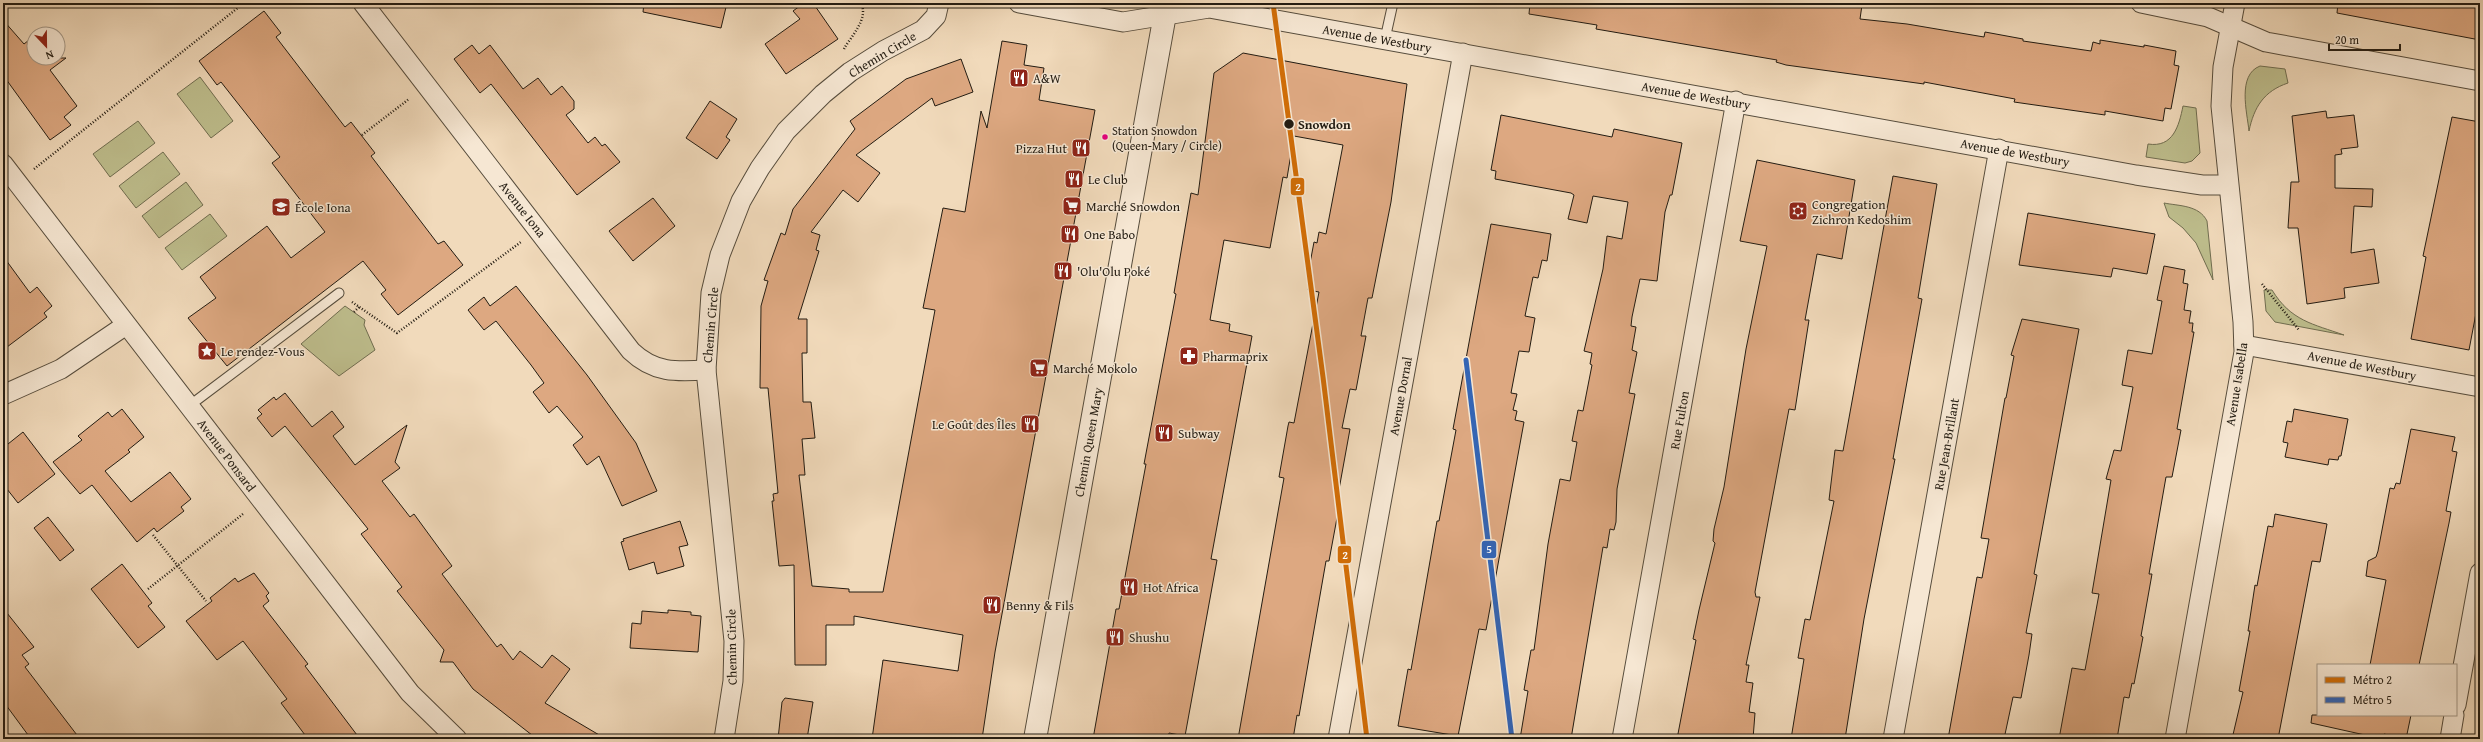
<svg xmlns="http://www.w3.org/2000/svg" width="2483" height="742" font-family="'Gentium Book Plus',serif">
  <style>
    .green { fill: #bebe8d; stroke: #706d50 }
    .building { fill: #dda881; stroke: #231c12 }
    .lines { fill: none; stroke-linecap: round; stroke-linejoin: round }
    .service-casing { stroke: #564c3c; stroke-width: 11 }
    .minor-casing { stroke: #564c3c; stroke-width: 21 }
    .tertiary-casing { stroke: #564c3c; stroke-width: 24 }
    .path { stroke: #231c12; stroke-width: 2.5; stroke-dasharray: 1 2; stroke-linecap: butt }
    .service { stroke: #f6e7d3; stroke-width: 9 }
    .minor { stroke: #f6e7d3; stroke-width: 19 }
    .tertiary { stroke: #f6e7d3; stroke-width: 22 }
    .metro-1-casing { stroke: #f6e7d3; stroke-width: 8 }
    .metro-2-casing { stroke: #f6e7d3; stroke-width: 8 }
    .metro-1 { stroke: #d06d07; stroke-width: 5 }
    .metro-2 { stroke: #3465b4; stroke-width: 5 }
    .stop-dot { fill: #231c12; stroke: #f6e7d3; stroke-width: 1.5 }
    .bus-dot { fill: #e5007d; stroke: #f6e7d3; stroke-width: 1.5 }
    .labels { text-anchor: middle; stroke-width: 3; stroke-linejoin: round; paint-order: stroke }
    .bus-label { font-size: 12px; fill: #231c12; stroke: #f6e7d3; text-anchor: start }
    .street-label { font-size: 13px; fill: #231c12; stroke: #f6e7d3 }
    .poi-label { font-size: 13px; fill: #231c12; stroke: #f6e7d3; text-anchor: start }
    .stop-label { font-size: 13px; font-weight: bold; fill: #231c12; stroke: #f6e7d3; text-anchor: start }
    .line-badge { stroke: #f6e7d3; stroke-width: 1.5 }
    .badge-label { font-size: 11px; text-anchor: middle; font-weight: bold; fill: #fff }
  </style>
  <rect width="100%" height="100%" fill="#f1dabb"/>
  <filter id="stains"><feTurbulence type="fractalNoise" baseFrequency=".005" numOctaves="4"/><feColorMatrix values="0 0 0 0 .2 0 0 0 0 .09 0 0 0 0 .02 0 0 0 .5 -.17"/></filter>
  <radialGradient id="worn" r=".72"><stop offset=".6" stop-color="#630" stop-opacity="0"/><stop offset="1" stop-color="#630" stop-opacity=".3"/></radialGradient>
  <g class="green">
    <path d="M 2260,66 L 2285,69 L 2288,83 C 2264,91 2254,107 2249,131 C 2247,112 2237,75 2260,66 Z"/>
    <polygon points="200,77 233,121 211,138 177,94"/>
    <path d="M 2183,106 L 2196,108 L 2200,153 L 2192,161 L 2185,163 L 2146,157 L 2148,144 C 2173,148 2179,126 2183,106 Z"/>
    <polygon points="138,121 155,143 110,177 93,154"/>
    <polygon points="163,152 180,174 136,208 119,186"/>
    <polygon points="186,182 203,205 159,238 142,216"/>
    <path d="M 2164,203 C 2179,206 2199,205 2207,221 L 2213,280 L 2196,243 L 2183,228 L 2169,217 Z"/>
    <polygon points="210,214 227,236 182,270 165,248"/>
    <path d="M 2264,290 L 2272,290 C 2291,321 2313,324 2344,335 L 2275,322 L 2266,311 Z"/>
    <polygon points="345,306 365,320 364,325 375,350 339,376 301,344"/>
  </g>
  <g class="building">
    <polygon points="644,3 727,3 721,28 643,12"/>
    <polygon points="804,3 813,3 838,39 786,74 765,44 800,19 793,11"/>
    <polygon points="1530,3 1852,3 1862,5 1860,19 1907,24 1984,37 1985,32 2023,39 2023,41 2091,51 2093,42 2100,44 2100,40 2144,47 2144,45 2176,51 2174,65 2179,66 2171,109 2165,108 2163,121 2105,111 2105,115 2014,102 2015,99 1924,82 1924,84 1786,65 1776,62 1777,60 1596,29 1597,25 1529,14"/>
    <polygon points="2338,3 2480,3 2480,40 2337,13"/>
    <polygon points="264,11 281,33 276,37 345,127 351,122 375,153 371,156 438,244 444,241 463,265 398,315 381,294 386,290 363,261 227,366 188,318 216,298 200,277 267,226 291,258 325,232 272,163 280,157 221,82 217,85 199,61"/>
    <polygon points="3,20 24,44 34,36 34,58 66,58 50,70 77,106 64,117 71,125 50,140 3,75"/>
    <polygon points="1002,41 1027,45 1024,65 1044,68 1039,100 1095,110 995,652 982,739 872,739 883,660 958,671 963,635 854,616 854,625 826,625 826,665 795,665 794,565 779,566 772,501 774,501 773,494 778,493 768,388 760,388 761,306 768,281 764,280 781,233 785,235 793,209 855,129 850,121 906,79 961,59 973,92 935,106 932,98 856,155 880,173 858,202 843,190 811,232 820,235 816,250 819,251 798,319 807,319 807,353 802,353 803,402 811,402 815,438 802,439 805,475 799,475 812,586 849,589 849,592 883,592 935,310 923,308 943,208 965,212 981,111 987,128"/>
    <polygon points="472,45 479,54 490,45 523,89 538,78 551,95 562,86 574,101 574,109 566,115 588,143 595,137 602,146 605,144 620,162 577,195 491,84 480,93 454,59"/>
    <polygon points="1243,53 1407,84 1391,202 1372,298 1368,298 1361,336 1366,336 1356,390 1350,389 1342,428 1350,429 1336,506 1339,507 1329,561 1326,561 1299,716 1297,715 1293,739 1238,739 1284,478 1279,477 1288,426 1289,422 1294,423 1319,292 1308,290 1311,275 1308,274 1314,242 1317,243 1319,232 1326,234 1343,145 1294,136 1287,178 1283,177 1270,248 1224,240 1210,320 1230,324 1229,331 1252,336 1211,559 1217,560 1185,736 1169,733 1168,739 1093,739 1116,609 1119,609 1146,464 1144,464 1176,294 1174,293 1191,193 1198,195 1214,73"/>
    <polygon points="710,101 737,119 726,137 730,140 717,159 686,138"/>
    <polygon points="2326,111 2327,118 2354,115 2358,147 2341,149 2342,154 2335,155 2335,188 2373,189 2372,207 2354,206 2351,253 2374,249 2379,283 2344,288 2345,298 2307,304 2298,228 2288,228 2291,182 2299,182 2292,116"/>
    <polygon points="1501,115 1612,137 1614,129 1682,143 1672,195 1670,195 1665,212 1657,281 1640,279 1632,317 1631,326 1636,327 1632,350 1637,352 1629,393 1635,394 1617,489 1616,522 1614,530 1610,529 1607,548 1603,547 1571,739 1520,739 1528,691 1524,690 1531,650 1534,650 1548,544 1560,479 1570,481 1577,442 1572,441 1578,410 1583,411 1592,365 1590,364 1592,353 1584,351 1603,269 1607,236 1622,239 1628,202 1593,196 1587,223 1568,219 1574,195 1571,193 1495,179 1496,171 1491,170"/>
    <polygon points="2452,117 2480,122 2480,292 2469,350 2411,339 2426,257 2423,256"/>
    <polygon points="1757,160 1855,180 1842,259 1817,254 1805,320 1809,320 1795,410 1789,409 1755,592 1756,597 1760,597 1746,665 1749,665 1746,682 1753,683 1749,712 1755,713 1753,739 1677,739 1696,640 1693,639 1699,610 1715,543 1713,541 1714,529 1724,487 1746,349 1767,246 1740,241"/>
    <polygon points="1893,176 1937,184 1918,298 1922,299 1893,459 1895,459 1864,619 1845,739 1791,739 1804,659 1798,658 1805,619 1810,620 1834,501 1829,500 1835,450 1843,451"/>
    <polygon points="653,198 675,226 633,261 609,231"/>
    <polygon points="2028,213 2155,234 2147,274 2113,268 2111,277 2019,265"/>
    <polygon points="1491,224 1551,234 1547,261 1542,260 1538,278 1533,277 1525,316 1535,318 1529,352 1519,351 1511,393 1517,394 1513,410 1517,411 1515,420 1524,422 1486,630 1479,629 1458,736 1398,726 1408,669 1411,670 1437,521 1439,521 1456,430 1453,429"/>
    <polygon points="3,256 30,293 37,287 52,306 44,313 47,317 3,350"/>
    <polygon points="2164,266 2185,270 2183,283 2188,284 2184,310 2191,311 2189,323 2193,323 2192,332 2194,332 2177,429 2181,430 2172,477 2166,477 2149,574 2152,574 2141,636 2143,637 2134,684 2132,683 2129,698 2124,697 2117,739 2059,739 2072,668 2085,670 2099,594 2092,593 2111,480 2106,479 2114,450 2121,451 2133,387 2122,385 2128,350 2152,354 2162,301 2157,300"/>
    <polygon points="516,286 587,375 636,443 657,491 622,506 599,456 587,465 573,445 583,437 557,406 549,413 533,392 544,383 531,365 496,321 484,330 468,310 484,297 490,306"/>
    <polygon points="2022,319 2079,329 2034,574 2037,575 2026,633 2032,634 2029,655 2021,698 2013,697 2004,739 1948,739 1977,577 1982,578 1989,539 1981,538 2005,398 2006,398 2014,356 2011,355"/>
    <polygon points="285,393 312,427 332,411 344,427 333,436 355,465 407,425 395,462 400,468 382,481 410,517 414,514 452,566 442,574 497,647 501,644 513,660 520,651 542,668 552,655 570,669 545,703 606,739 537,739 473,689 453,662 440,662 444,650 397,591 402,587 361,534 368,529 285,426 272,437 257,418 262,414 258,410 274,397 276,400"/>
    <polygon points="122,409 144,437 128,450 130,452 105,471 131,502 170,472 191,499 181,507 184,511 157,532 154,528 137,542 92,485 80,494 53,462 82,440 78,436 108,412 112,417"/>
    <polygon points="2294,409 2348,419 2341,456 2339,456 2338,460 2329,459 2328,465 2285,457 2288,443 2283,442 2287,421 2292,422"/>
    <polygon points="2411,429 2455,437 2452,451 2457,452 2446,511 2451,512 2449,523 2419,665 2370,665 2386,580 2366,576 2368,561 2376,557 2378,551 2390,488 2394,489 2396,483 2400,484"/>
    <polygon points="23,432 55,474 18,503 3,484 3,448"/>
    <polygon points="2275,514 2327,524 2320,562 2312,561 2278,739 2232,739 2243,692 2239,691 2250,631 2248,631 2255,585 2257,586 2268,526 2273,527"/>
    <polygon points="48,517 74,550 60,561 34,528"/>
    <polygon points="680,521 688,545 679,547 684,566 657,574 654,562 629,570 621,542 624,541 623,539"/>
    <polygon points="122,564 152,603 148,606 165,627 138,648 91,589"/>
    <polygon points="254,573 269,593 266,596 269,601 263,606 308,664 305,666 360,739 308,739 281,703 287,699 243,641 217,660 186,621 212,601 210,598 235,578 238,582"/>
    <polygon points="3,608 34,647 22,655 29,664 25,667 80,739 31,739 3,701"/>
    <polygon points="668,610 691,612 691,615 701,616 698,652 630,648 632,623 641,624 642,611 668,613"/>
    <polygon points="785,698 813,702 807,739 778,739 782,702"/>
    <polygon points="2312,715 2411,715 2406,739 2384,734 2383,739 2311,723"/>
  </g>
  <g class="lines">
    <defs>
      <g id="service">
        <polyline points="1385,39 1393,3"/>
        <polyline points="189,406 339,293"/>
      </g>
      <g id="minor">
        <path d="M 363,3 L 631,351 C 654,373 676,372 706,370"/>
        <polyline points="1019,3 1123,22 1209,8 2136,175 2202,185 2228,185"/>
        <polyline points="2141,3 2208,17 2266,42 2480,81"/>
        <polyline points="3,164 410,693 457,739"/>
        <polyline points="2244,345 2480,387"/>
        <polyline points="3,395 61,369 126,325"/>
        <polyline points="2456,705 2480,573"/>
        <polyline points="724,739 733,681 734,641 706,370 711,293 720,255 741,201 760,168 786,131 823,94 850,72 883,51 923,30 936,16 939,3"/>
        <polyline points="1338,739 1463,53"/>
        <polyline points="1622,739 1736,101"/>
        <polyline points="1893,739 1999,149"/>
        <polyline points="2175,739 2244,352 2243,322 2221,106 2223,67 2235,3"/>
        <polyline points="2450,739 2454,715"/>
      </g>
      <polyline id="tertiary" points="1035,739 1167,3"/>
    </defs>
    <use href="#service" class="service-casing"/>
    <use href="#minor" class="minor-casing"/>
    <use href="#tertiary" class="tertiary-casing"/>
    <g class="path">
      <path d="M 844,49 C 851,36 869,19 861,3"/>
      <polyline points="362,135 409,99"/>
      <polyline points="34,169 244,3"/>
      <polyline points="2262,284 2299,330"/>
      <polyline points="352,302 397,333 521,242"/>
      <polyline points="354,312 359,307"/>
      <polyline points="153,535 206,601"/>
      <polyline points="148,589 243,514"/>
    </g>
    <use href="#service" class="service"/>
    <use href="#minor" class="minor"/>
    <use href="#tertiary" class="tertiary"/>
    <defs>
      <polyline id="metro-1" points="1273,3 1323,377 1367,739"/>
      <polyline id="metro-2" points="1466,360 1512,739"/>
    </defs>
    <use href="#metro-1" class="metro-1-casing"/>
    <use href="#metro-2" class="metro-2-casing"/>
    <use href="#metro-1" class="metro-1"/>
    <use href="#metro-2" class="metro-2"/>
  </g>
  <defs>
    <symbol id="restaurant-square" viewBox="-11 -11 22 22"><rect x="-9" y="-9" width="18" height="18" rx="4" fill="#8f2418" stroke="#f6e7d3"/><path d="M-5-6h1v4h1v-4h1v4h1v-4h1v5L-1.5 .5V6h-2V.5L-5-1ZM5-6V6H3V1.5H1.5Q1.5-4 5-6Z" fill="#fff"/></symbol>
    <symbol id="supermarket-square" viewBox="-11 -11 22 22"><rect x="-9" y="-9" width="18" height="18" rx="4" fill="#8f2418" stroke="#f6e7d3"/><path d="M-6-5.5h2.5l.6 2H6L4.5 2H-2.5L-4.4-4H-6ZM-1.5 3.2a1.3 1.3 0 1 0 .1 0ZM3 3.2a1.3 1.3 0 1 0 .1 0Z" fill="#fff"/></symbol>
    <symbol id="school-square" viewBox="-11 -11 22 22"><rect x="-9" y="-9" width="18" height="18" rx="4" fill="#8f2418" stroke="#f6e7d3"/><path d="M0-5L7-2L0 1L-7-2ZM-4 1L0 2.5L4 1V4Q0 6-4 4Z" fill="#fff"/></symbol>
    <symbol id="synagogue-square" viewBox="-11 -11 22 22"><rect x="-9" y="-9" width="18" height="18" rx="4" fill="#8f2418" stroke="#f6e7d3"/><path d="M0-6.5L5.6 3.2H-5.6ZM0 6.5L5.6-3.2H-5.6Z" fill="#fff"/></symbol>
    <symbol id="sight-square" viewBox="-11 -11 22 22"><rect x="-9" y="-9" width="18" height="18" rx="4" fill="#8f2418" stroke="#f6e7d3"/><path d="M0-6L1.8-2.2L6-1.7L2.9 1.2L3.7 5.4L0 3.3L-3.7 5.4L-2.9 1.2L-6-1.7L-1.8-2.2Z" fill="#fff"/></symbol>
    <symbol id="pharmacy-square" viewBox="-11 -11 22 22"><rect x="-9" y="-9" width="18" height="18" rx="4" fill="#8f2418" stroke="#f6e7d3"/><path d="M-2-6h4v4h4v4h-4v4h-4v-4h-4v-4h4Z" fill="#fff"/></symbol>
  </defs>
  <g fill-rule="evenodd">
    <use href="#restaurant-square" x="1008" y="67" width="22" height="22"/>
    <use href="#restaurant-square" x="1070" y="137" width="22" height="22"/>
    <use href="#restaurant-square" x="1063" y="168" width="22" height="22"/>
    <use href="#supermarket-square" x="1061" y="195" width="22" height="22"/>
    <use href="#school-square" x="270" y="196" width="22" height="22"/>
    <use href="#synagogue-square" x="1787" y="200" width="22" height="22"/>
    <use href="#restaurant-square" x="1059" y="223" width="22" height="22"/>
    <use href="#restaurant-square" x="1052" y="260" width="22" height="22"/>
    <use href="#sight-square" x="196" y="340" width="22" height="22"/>
    <use href="#pharmacy-square" x="1178" y="345" width="22" height="22"/>
    <use href="#supermarket-square" x="1028" y="357" width="22" height="22"/>
    <use href="#restaurant-square" x="1019" y="413" width="22" height="22"/>
    <use href="#restaurant-square" x="1153" y="422" width="22" height="22"/>
    <use href="#restaurant-square" x="1118" y="576" width="22" height="22"/>
    <use href="#restaurant-square" x="981" y="594" width="22" height="22"/>
    <use href="#restaurant-square" x="1104" y="626" width="22" height="22"/>
  </g>
  <circle class="stop-dot" cx="1289" cy="124" r="5.5"/>
  <circle class="bus-dot" cx="1105" cy="137" r="3.5"/>
  <g class="labels">
    <g class="bus-label">
      <text x="1112" y="135">Station Snowdon<tspan x="1112" dy="15">(Queen-Mary / Circle)</tspan></text>
    </g>
    <g class="street-label">
      <text transform="translate(1377 38) rotate(10)" y="5">Avenue de Westbury</text>
      <text transform="translate(882 54) rotate(-31)" y="5">Chemin Circle</text>
      <text transform="translate(1696 95) rotate(10)" y="5">Avenue de Westbury</text>
      <text transform="translate(2015 152) rotate(10)" y="5">Avenue de Westbury</text>
      <text transform="translate(523 209) rotate(52)" y="5">Avenue Iona</text>
      <text transform="translate(710 325) rotate(-85)" y="5">Chemin Circle</text>
      <text transform="translate(2362 365) rotate(11)" y="5">Avenue de Westbury</text>
      <text transform="translate(2236 384) rotate(-81)" y="5">Avenue Isabella</text>
      <text transform="translate(1400 396) rotate(-80)" y="5">Avenue Dornal</text>
      <text transform="translate(1679 420) rotate(-80)" y="5">Rue Fulton</text>
      <text transform="translate(1088 442) rotate(-80)" y="5">Chemin Queen Mary</text>
      <text transform="translate(1946 444) rotate(-80)" y="5">Rue Jean-Brillant</text>
      <text transform="translate(227 455) rotate(53)" y="5">Avenue Ponsard</text>
      <text transform="translate(731 647) rotate(-91)" y="5">Chemin Circle</text>
    </g>
    <g class="poi-label">
      <text x="1033" y="83">A&amp;W</text>
      <text x="1067" y="153" text-anchor="end">Pizza Hut</text>
      <text x="1088" y="184">Le Club</text>
      <text x="1812" y="209">Congregation<tspan x="1812" dy="15">Zichron Kedoshim</tspan></text>
      <text x="1086" y="211">Marché Snowdon</text>
      <text x="295" y="212">École Iona</text>
      <text x="1084" y="239">One Babo</text>
      <text x="1077" y="276">'Olu'Olu Poké</text>
      <text x="221" y="356">Le rendez-Vous</text>
      <text x="1203" y="361">Pharmaprix</text>
      <text x="1053" y="373">Marché Mokolo</text>
      <text x="1016" y="429" text-anchor="end">Le Goût des Îles</text>
      <text x="1178" y="438">Subway</text>
      <text x="1143" y="592">Hot Africa</text>
      <text x="1006" y="610">Benny &amp; Fils</text>
      <text x="1129" y="642">Shushu</text>
    </g>
    <g class="stop-label">
      <text x="1298" y="129">Snowdon</text>
    </g>
  </g>
  <g class="line-badge">
    <rect x="1290" y="177" width="15" height="19" rx="4" fill="#d06d07"/>
    <rect x="1481" y="540" width="16" height="19" rx="4" fill="#3465b4"/>
    <rect x="1337" y="545" width="15" height="19" rx="4" fill="#d06d07"/>
  </g>
  <g class="badge-label">
    <text x="1298" y="191">2</text>
    <text x="1489" y="553">5</text>
    <text x="1345" y="559">2</text>
  </g>
  <rect width="2483" height="742" fill="none" stroke="#f1dabb" stroke-width="16"/>
  <rect x="4" y="4" width="2475" height="734" fill="none" stroke="#231c12" stroke-width="2"/>
  <rect x="8" y="8" width="2467" height="726" fill="none" stroke="#231c12"/>
  <rect x="2317" y="664" width="140" height="52" fill="#f6e7d3" stroke="#a29686"/>
  <rect x="2325" y="677" width="20" height="6" fill="#d06d07" stroke="#a29686"/>
  <text x="2353" y="684" font-size="12" fill="#231c12">Métro 2</text>
  <rect x="2325" y="697" width="20" height="6" fill="#3465b4" stroke="#a29686"/>
  <text x="2353" y="704" font-size="12" fill="#231c12">Métro 5</text>
  <g transform="translate(46 46) rotate(158)"><circle r="19" fill="#f6e7d3" stroke="#a29686"/>
  <path d="M0-3L7 15L0 10L-7 15Z" fill="#8f2418"/>
  <text y="-6" font-size="11" font-weight="bold" text-anchor="middle" fill="#231c12">N</text>
  </g>
  <path d="M2329 44v6h71v-6" fill="none" stroke="#231c12" stroke-width="2"/>
  <text x="2335" y="44" font-size="12" fill="#231c12" stroke="#f6e7d3" stroke-width="3" paint-order="stroke">20 m</text>
  <rect width="100%" height="100%" filter="url(#stains)"/>
  <rect width="100%" height="100%" fill="url(#worn)"/>
</svg>
